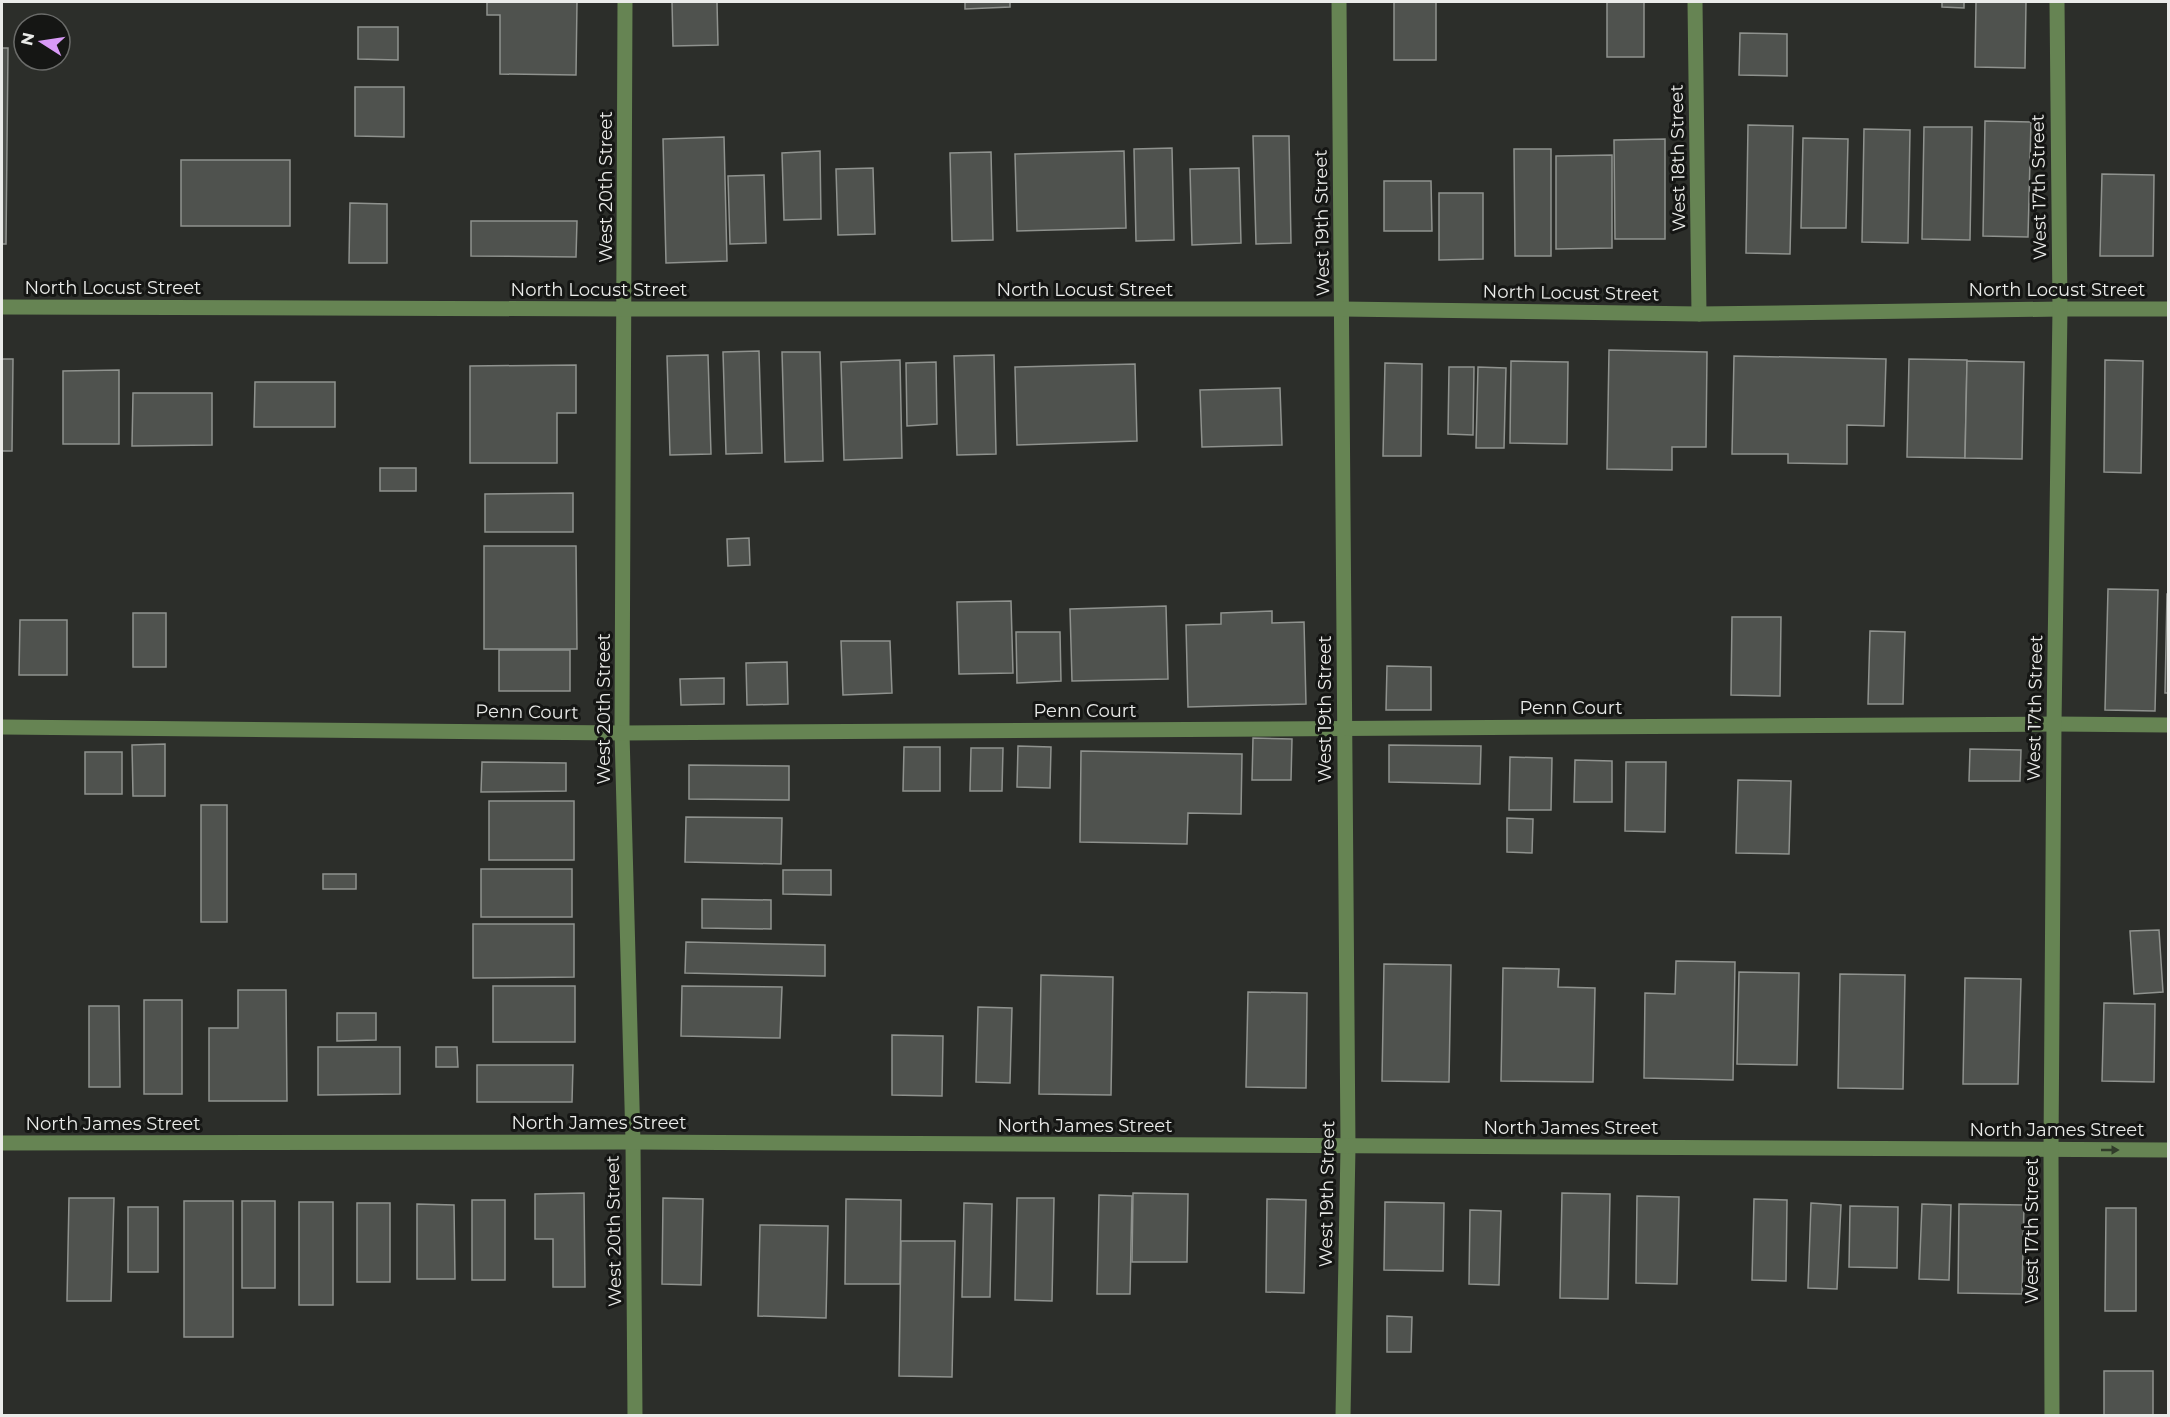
<svg xmlns="http://www.w3.org/2000/svg" width="2170" height="1417" font-family="Montserrat,sans-serif">
  <style>
    .building { fill: #4f524e; stroke: #8f928e; stroke-width: 1.5 }
    .lines { fill: none; stroke-linecap: round; stroke-linejoin: round }
    .minor { stroke: #668453; stroke-width: 15 }
    .oneway { fill: #313c2a }
    .labels { text-anchor: middle; stroke-width: 6; stroke-linejoin: round; paint-order: stroke }
    .street-label { font-size: 18px; fill: #eaebe9; stroke: #151614 }
  </style>
  <rect width="100%" height="100%" fill="#2c2e2a"/>
  <g class="building">
    <polygon points="487,2 577,2 576,75 500,74 500,15 487,15"/>
    <polygon points="672,2 717,2 718,45 673,46"/>
    <polygon points="965,2 1010,2 1010,7 965,9"/>
    <rect x="1394" y="2" width="42" height="58"/>
    <rect x="1607" y="2" width="37" height="55"/>
    <polygon points="1942,2 1964,2 1964,8 1942,7"/>
    <polygon points="1976,2 2026,2 2025,68 1975,67"/>
    <polygon points="358,27 398,27 398,60 358,59"/>
    <polygon points="1740,33 1787,34 1787,76 1739,75"/>
    <polygon points="2,48 8,48 6,244 2,244"/>
    <polygon points="355,87 404,87 404,137 355,136"/>
    <polygon points="1985,121 2031,122 2028,237 1983,236"/>
    <polygon points="1748,125 1793,126 1790,254 1746,253"/>
    <polygon points="1924,127 1972,127 1970,240 1922,239"/>
    <polygon points="1864,129 1910,130 1908,243 1862,242"/>
    <polygon points="1253,136 1289,136 1291,243 1256,244"/>
    <polygon points="724,137 727,261 666,263 663,139"/>
    <polygon points="1803,138 1848,139 1846,228 1801,228"/>
    <polygon points="1665,139 1665,239 1615,239 1614,140"/>
    <polygon points="1172,148 1174,240 1136,241 1134,149"/>
    <polygon points="1514,149 1551,149 1551,256 1515,256"/>
    <polygon points="820,151 821,219 784,220 782,153"/>
    <polygon points="1124,151 1126,228 1017,231 1015,154"/>
    <polygon points="991,152 993,240 952,241 950,153"/>
    <polygon points="1612,155 1612,248 1556,249 1556,156"/>
    <rect x="181" y="160" width="109" height="66"/>
    <polygon points="873,168 875,234 838,235 836,169"/>
    <polygon points="1239,168 1241,243 1192,245 1190,169"/>
    <polygon points="2102,174 2154,175 2153,256 2100,256"/>
    <polygon points="764,175 766,243 730,244 728,176"/>
    <polygon points="1384,181 1431,181 1432,231 1384,231"/>
    <polygon points="1439,193 1483,193 1483,259 1439,260"/>
    <polygon points="350,203 387,204 387,263 349,263"/>
    <polygon points="471,221 577,221 576,257 471,256"/>
    <polygon points="1609,350 1707,352 1706,447 1672,447 1672,470 1607,469"/>
    <polygon points="759,351 762,453 726,454 723,352"/>
    <polygon points="782,352 820,352 823,461 785,462"/>
    <polygon points="708,355 711,454 670,455 667,356"/>
    <polygon points="994,355 996,454 957,455 954,356"/>
    <polygon points="1734,356 1886,359 1884,426 1847,425 1847,464 1788,463 1788,454 1732,454"/>
    <polygon points="2,359 13,359 12,451 2,451"/>
    <polygon points="1909,359 1967,360 1965,458 1907,457"/>
    <polygon points="900,360 902,458 844,460 841,362"/>
    <polygon points="2105,360 2143,361 2141,473 2104,472"/>
    <polygon points="1511,361 1568,362 1567,444 1510,443"/>
    <polygon points="1967,361 2024,362 2022,459 1965,458"/>
    <polygon points="936,362 937,424 907,426 906,363"/>
    <polygon points="1385,363 1422,364 1421,456 1383,456"/>
    <polygon points="1135,364 1137,441 1017,445 1015,367"/>
    <polygon points="576,365 576,413 557,413 557,463 470,463 470,366"/>
    <polygon points="1449,367 1474,367 1473,435 1448,434"/>
    <polygon points="1478,367 1506,368 1504,448 1476,448"/>
    <polygon points="119,370 119,444 63,444 63,371"/>
    <polygon points="255,382 335,382 335,427 254,427"/>
    <polygon points="1280,388 1282,445 1202,447 1200,390"/>
    <polygon points="133,393 212,393 212,445 132,446"/>
    <rect x="380" y="468" width="36" height="23"/>
    <polygon points="573,493 573,532 485,532 485,494"/>
    <polygon points="749,538 750,565 728,566 727,539"/>
    <polygon points="484,546 576,546 577,649 484,649"/>
    <polygon points="2108,589 2158,590 2155,711 2105,710"/>
    <polygon points="2167,594 2168,594 2168,693 2165,693"/>
    <polygon points="1011,601 1013,673 959,674 957,602"/>
    <polygon points="1166,606 1168,679 1072,681 1070,609"/>
    <polygon points="1272,611 1272,623 1304,622 1306,704 1188,707 1186,625 1221,624 1221,613"/>
    <rect x="133" y="613" width="33" height="54"/>
    <polygon points="1732,617 1781,617 1780,696 1731,695"/>
    <polygon points="20,620 67,620 67,675 19,675"/>
    <polygon points="1870,631 1905,632 1903,704 1868,704"/>
    <polygon points="1016,632 1060,632 1061,681 1017,683"/>
    <polygon points="841,641 890,641 892,693 843,695"/>
    <rect x="499" y="650" width="71" height="41"/>
    <polygon points="787,662 788,704 747,705 746,663"/>
    <polygon points="1387,666 1431,667 1431,710 1386,710"/>
    <polygon points="724,678 724,704 681,705 680,679"/>
    <polygon points="1253,738 1292,739 1291,780 1252,780"/>
    <polygon points="165,744 165,796 133,796 132,745"/>
    <polygon points="1389,745 1481,746 1480,784 1389,782"/>
    <polygon points="1018,746 1051,747 1050,788 1017,787"/>
    <polygon points="904,747 940,747 940,791 903,791"/>
    <polygon points="971,748 1003,748 1002,791 970,791"/>
    <polygon points="1970,749 2021,750 2020,781 1969,781"/>
    <polygon points="1081,751 1242,754 1241,814 1188,813 1187,844 1080,842"/>
    <rect x="85" y="752" width="37" height="42"/>
    <polygon points="1510,757 1552,758 1551,810 1509,810"/>
    <polygon points="1575,760 1612,761 1612,802 1574,802"/>
    <polygon points="482,762 566,763 566,791 481,792"/>
    <polygon points="1626,762 1666,762 1665,832 1625,831"/>
    <polygon points="689,765 789,766 789,800 689,799"/>
    <polygon points="1738,780 1791,781 1789,854 1736,853"/>
    <rect x="489" y="801" width="85" height="59"/>
    <rect x="201" y="805" width="26" height="117"/>
    <polygon points="686,817 782,818 781,864 685,862"/>
    <polygon points="1507,818 1533,819 1532,853 1507,852"/>
    <rect x="481" y="869" width="91" height="48"/>
    <polygon points="783,870 831,870 831,895 783,894"/>
    <rect x="323" y="874" width="33" height="15"/>
    <polygon points="702,899 771,900 771,929 702,928"/>
    <polygon points="473,924 574,924 574,977 473,978"/>
    <polygon points="2159,930 2163,992 2134,994 2130,931"/>
    <polygon points="686,942 825,945 825,976 685,973"/>
    <polygon points="1676,961 1735,962 1733,1080 1644,1078 1645,993 1675,994"/>
    <polygon points="1384,964 1451,965 1449,1082 1382,1081"/>
    <polygon points="1503,968 1559,969 1558,987 1595,988 1593,1082 1501,1081"/>
    <polygon points="1739,972 1799,973 1797,1065 1737,1064"/>
    <polygon points="1840,974 1905,975 1903,1089 1838,1088"/>
    <polygon points="1041,975 1113,977 1111,1095 1039,1094"/>
    <polygon points="1965,978 2021,979 2018,1084 1963,1084"/>
    <rect x="493" y="986" width="82" height="56"/>
    <polygon points="682,986 782,987 780,1038 681,1036"/>
    <polygon points="238,990 286,990 287,1101 209,1101 209,1028 238,1028"/>
    <polygon points="1248,992 1307,993 1306,1088 1246,1087"/>
    <rect x="144" y="1000" width="38" height="94"/>
    <polygon points="2104,1003 2155,1004 2154,1082 2102,1081"/>
    <polygon points="89,1006 119,1006 120,1087 89,1087"/>
    <polygon points="978,1007 1012,1008 1010,1083 976,1082"/>
    <polygon points="337,1013 376,1013 376,1040 337,1041"/>
    <polygon points="892,1035 943,1036 942,1096 892,1095"/>
    <polygon points="318,1047 400,1047 400,1094 318,1095"/>
    <polygon points="436,1047 457,1047 458,1067 436,1067"/>
    <polygon points="477,1065 573,1065 572,1102 477,1102"/>
    <polygon points="584,1193 585,1287 553,1287 553,1239 535,1239 535,1194"/>
    <polygon points="1133,1193 1188,1194 1187,1262 1132,1262"/>
    <polygon points="1562,1193 1610,1194 1608,1299 1560,1298"/>
    <polygon points="1099,1195 1132,1196 1130,1294 1097,1294"/>
    <polygon points="1637,1196 1679,1197 1677,1284 1636,1283"/>
    <polygon points="69,1198 114,1198 111,1301 67,1301"/>
    <polygon points="663,1198 703,1199 701,1285 662,1284"/>
    <polygon points="1017,1198 1054,1198 1052,1301 1015,1300"/>
    <polygon points="846,1199 901,1200 900,1284 845,1284"/>
    <polygon points="1267,1199 1306,1200 1304,1293 1266,1292"/>
    <polygon points="1754,1199 1787,1200 1786,1281 1752,1280"/>
    <rect x="472" y="1200" width="33" height="80"/>
    <rect x="184" y="1201" width="49" height="136"/>
    <rect x="242" y="1201" width="33" height="87"/>
    <rect x="299" y="1202" width="34" height="103"/>
    <polygon points="1385,1202 1444,1203 1443,1271 1384,1270"/>
    <rect x="357" y="1203" width="33" height="79"/>
    <polygon points="964,1203 992,1204 990,1297 962,1297"/>
    <polygon points="1811,1203 1841,1205 1837,1289 1808,1288"/>
    <polygon points="417,1204 454,1205 455,1279 417,1279"/>
    <polygon points="1922,1204 1951,1205 1949,1280 1919,1279"/>
    <polygon points="1959,1204 2024,1205 2022,1294 1958,1293"/>
    <polygon points="1850,1206 1898,1207 1897,1268 1849,1267"/>
    <rect x="128" y="1207" width="30" height="65"/>
    <polygon points="2106,1208 2136,1208 2136,1311 2105,1311"/>
    <polygon points="1470,1210 1501,1211 1499,1285 1469,1284"/>
    <polygon points="760,1225 828,1226 826,1318 758,1316"/>
    <polygon points="901,1241 955,1241 952,1377 899,1376"/>
    <polygon points="1387,1316 1412,1317 1411,1352 1387,1352"/>
    <rect x="2104" y="1371" width="49" height="45"/>
  </g>
  <g class="lines">
    <g class="minor">
      <polyline points="625,2 622,733 633,1142 635,1416"/>
      <polyline points="1339,2 1348,1147 1343,1416"/>
      <polyline points="1695,2 1699,314"/>
      <polyline points="2,307 625,309 1342,309 1699,314 2060,309 2168,309"/>
      <polyline points="2,727 622,733 2054,724 2168,725"/>
      <polyline points="2,1143 633,1142 2168,1150"/>
      <polyline points="2052,1416 2051,1150 2054,724 2060,309 2057,2"/>
    </g>
  </g>
  <defs><path id="oneway-solid" d="M-6-.8H1V-3.2L6.5 0L1 3.2V.8H-6Z" transform="scale(1.5)"/></defs>
  <use class="oneway" href="#oneway-solid" transform="translate(2110 1150)"/>
  <g class="labels">
    <g class="street-label">
      <text transform="translate(1678 158) rotate(-91)" y="6">West 18th Street</text>
      <text transform="translate(606 187) rotate(-90)" y="6">West 20th Street</text>
      <text transform="translate(2039 187) rotate(-91)" y="6">West 17th Street</text>
      <text transform="translate(1322 223) rotate(-91)" y="6">West 19th Street</text>
      <text x="113" y="294">North Locust Street</text>
      <text x="599" y="296">North Locust Street</text>
      <text x="1085" y="296">North Locust Street</text>
      <text x="2057" y="296">North Locust Street</text>
      <text transform="translate(1571 293) rotate(1)" y="6">North Locust Street</text>
      <text x="1571" y="714">Penn Court</text>
      <text transform="translate(2035 708) rotate(-89)" y="6">West 17th Street</text>
      <text transform="translate(604 709) rotate(-90)" y="6">West 20th Street</text>
      <text transform="translate(1325 709) rotate(-90)" y="6">West 19th Street</text>
      <text x="1085" y="717">Penn Court</text>
      <text transform="translate(527 712) rotate(1)" y="6">Penn Court</text>
      <text x="599" y="1129">North James Street</text>
      <text x="113" y="1130">North James Street</text>
      <text x="1085" y="1132">North James Street</text>
      <text x="1571" y="1134">North James Street</text>
      <text x="2057" y="1136">North James Street</text>
      <text transform="translate(1327 1194) rotate(-89)" y="6">West 19th Street</text>
      <text transform="translate(614 1231) rotate(-91)" y="6">West 20th Street</text>
      <text transform="translate(2032 1231) rotate(-90)" y="6">West 17th Street</text>
    </g>
  </g>
  <rect width="2170" height="1417" fill="none" stroke="#eaebe9" stroke-width="6"/>
  <g transform="translate(42 42) rotate(282)"><circle r="28" fill="#151614" stroke="#6a6b69" stroke-width="1.5"/>
  <path d="M0-4.5L10 22L0 15L-10 22Z" fill="#d99af7"/>
  <text y="-9" font-size="16" font-weight="bold" text-anchor="middle" fill="#eaebe9">N</text>
  </g>
</svg>
